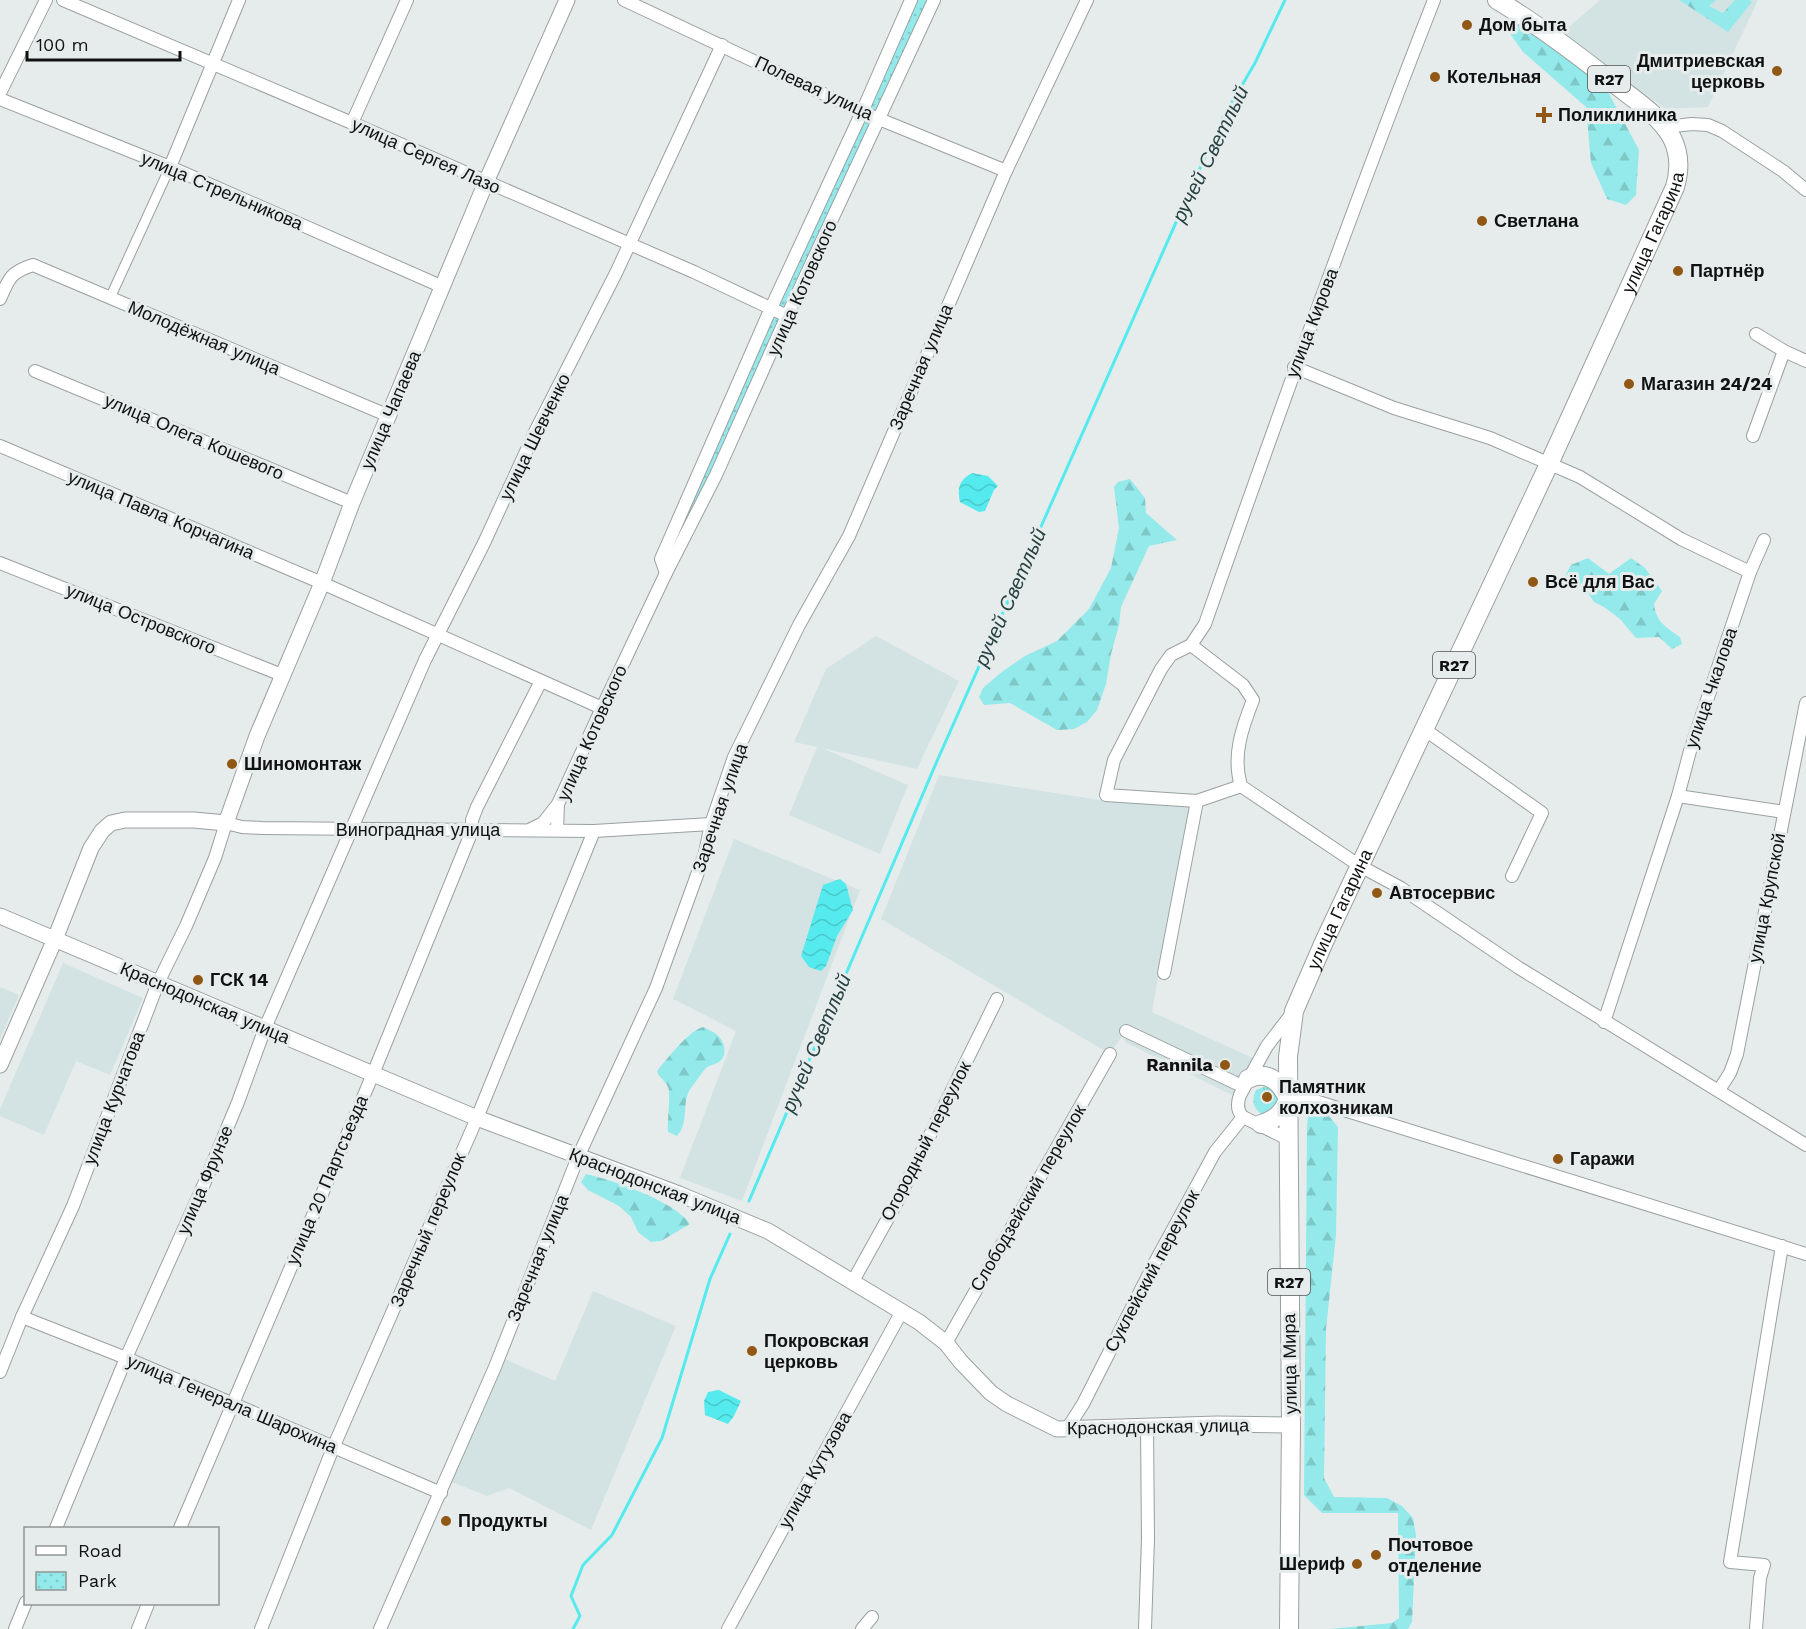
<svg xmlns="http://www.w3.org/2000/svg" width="1806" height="1629" font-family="'Work Sans',sans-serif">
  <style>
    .built { fill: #d3e3e3 }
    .grass { fill: url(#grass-tufts) }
    .forest { fill: url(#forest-firs) }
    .park { fill: url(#park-dots) }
    .water { fill: url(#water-waves) }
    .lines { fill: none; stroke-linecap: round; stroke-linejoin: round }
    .stream { stroke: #55eaed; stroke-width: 3 }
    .pedestrian-casing { stroke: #9aa0a0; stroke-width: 11 }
    .minor-casing { stroke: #9aa0a0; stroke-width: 14 }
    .tertiary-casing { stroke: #9aa0a0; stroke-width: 17 }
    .primary-casing { stroke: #9aa0a0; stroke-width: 20 }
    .pedestrian { stroke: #fff; stroke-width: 9 }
    .minor { stroke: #fff; stroke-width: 12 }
    .tertiary { stroke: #fff; stroke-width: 15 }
    .primary { stroke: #fff; stroke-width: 18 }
    .poi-dot { fill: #915714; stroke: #e6ecec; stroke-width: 2 }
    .labels { text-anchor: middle; stroke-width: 6; stroke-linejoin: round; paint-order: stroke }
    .shield { fill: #e6ecec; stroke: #505353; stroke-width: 1.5 }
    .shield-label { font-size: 16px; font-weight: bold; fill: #101212 }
    .poi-label { font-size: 18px; font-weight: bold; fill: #101212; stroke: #e6ecec; text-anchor: start }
    .street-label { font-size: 18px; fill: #101212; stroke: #e6ecec }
    .water-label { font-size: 20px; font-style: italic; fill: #274041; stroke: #e6ecec }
  </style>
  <defs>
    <pattern id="grass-tufts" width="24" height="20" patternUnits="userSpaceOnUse" patternTransform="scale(1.5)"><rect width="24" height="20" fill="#94eaeb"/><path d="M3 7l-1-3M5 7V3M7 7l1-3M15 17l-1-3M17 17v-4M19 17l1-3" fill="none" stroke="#7fc8c8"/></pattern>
    <pattern id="forest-firs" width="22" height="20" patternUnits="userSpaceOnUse" patternTransform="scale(1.5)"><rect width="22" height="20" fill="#94eaeb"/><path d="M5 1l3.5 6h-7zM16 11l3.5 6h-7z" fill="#7fc8c8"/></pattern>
    <pattern id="park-dots" width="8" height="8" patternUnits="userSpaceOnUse" patternTransform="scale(1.5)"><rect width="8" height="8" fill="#94eaeb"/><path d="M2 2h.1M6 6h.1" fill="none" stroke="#7fc8c8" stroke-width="1.8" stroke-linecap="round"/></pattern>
    <pattern id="water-waves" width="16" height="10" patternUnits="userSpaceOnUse" patternTransform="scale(1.5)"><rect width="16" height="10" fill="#55eaed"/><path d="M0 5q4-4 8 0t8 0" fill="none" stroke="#49c8ca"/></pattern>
  </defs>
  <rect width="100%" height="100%" fill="#e6ecec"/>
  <g class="built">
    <polygon points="1600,0 1758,0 1708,107 1666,109 1562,33"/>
    <polygon points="876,636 959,681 917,769 822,748 908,785 880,854 789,815 817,747 794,742 826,669"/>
    <polygon points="939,775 1107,801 1189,806 1152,1012 1255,1059 1234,1096 1125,1042 1125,1032 1110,1054 881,919"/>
    <polygon points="734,839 860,890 742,1201 680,1178 736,1031 673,999"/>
    <polygon points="63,963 143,998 110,1075 76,1061 44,1135 0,1116 0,1109"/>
    <polygon points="0,987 19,995 0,1039"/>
    <polygon points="593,1291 676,1326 591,1530 509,1488 487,1496 452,1482 505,1359 555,1381"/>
  </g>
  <path class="grass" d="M 1269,1085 L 1283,1104 L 1263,1115 C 1253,1109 1251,1100 1256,1090 Z"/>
  <g class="forest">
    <polygon points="1679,0 1716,0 1709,6 1723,13 1735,0 1750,0 1752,2 1728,32"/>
    <polygon points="1521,22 1607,90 1639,150 1636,195 1626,205 1607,199 1591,163 1586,107 1523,52 1511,35 1514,27"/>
    <polygon points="1130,479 1145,498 1146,513 1177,540 1149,546 1121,607 1119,625 1111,654 1106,684 1097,710 1087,722 1074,729 1057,730 1010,703 984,705 979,697 983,688 1003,671 1025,656 1057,641 1089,609 1111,568 1119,528 1114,487 1118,482"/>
    <path d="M 1588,558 L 1609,574 L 1631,558 L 1645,568 L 1662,591 L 1654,604 C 1656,622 1666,627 1680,637 L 1682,644 L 1672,649 L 1659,637 L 1636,638 L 1620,619 L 1604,607 L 1594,602 L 1586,590 L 1572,582 L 1566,574 L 1571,565 Z"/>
    <path d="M 704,1027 C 708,1030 712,1031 716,1034 C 723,1039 728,1052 722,1059 C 719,1064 711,1064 706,1068 C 704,1070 691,1088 689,1091 C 682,1105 689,1123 677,1136 L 668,1132 C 667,1122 671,1092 668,1087 C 665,1080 659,1078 657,1071 C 666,1060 691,1028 704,1027 Z"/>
    <polygon points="1316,1109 1328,1115 1338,1127 1336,1235 1326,1329 1324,1478 1334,1497 1387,1498 1402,1506 1413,1518 1416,1535 1412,1622 1408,1629 1330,1629 1392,1623 1399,1618 1398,1513 1322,1513 1304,1495 1307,1128 1308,1113"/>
    <path d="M 586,1174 C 612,1180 675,1201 690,1224 L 661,1241 L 651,1242 L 638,1232 L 631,1217 L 619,1206 L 588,1190 L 581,1182 Z"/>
  </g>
  <polygon class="park" points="911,0 934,0 666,573 661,559"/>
  <g class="water">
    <path d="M 972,473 L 988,476 L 998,486 L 994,490 L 985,511 L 979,512 L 960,502 C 957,488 959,480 972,473 Z"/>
    <polygon points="840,879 846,884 853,910 837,936 826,966 821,971 809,967 801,956 823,885"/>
    <polygon points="719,1390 741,1401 734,1416 728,1424 705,1415 704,1401 708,1392"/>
  </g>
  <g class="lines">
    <g class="stream">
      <polyline points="749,1201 937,761 1221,121 1255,63 1285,0"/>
      <polyline points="573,1629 580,1616 571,1596 583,1565 612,1535 662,1438 710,1279 730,1234"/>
    </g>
    <defs>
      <polyline id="pedestrian" points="110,298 170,167"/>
      <g id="minor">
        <polyline points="63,0 352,123 694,272 787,316"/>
        <polyline points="624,0 862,112 1006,171"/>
        <polyline points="0,93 46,0"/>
        <polyline points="0,99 170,167 443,287"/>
        <polyline points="352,123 407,0"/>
        <polyline points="1665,127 1692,124 1708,125 1722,131 1783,171 1806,190"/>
        <polyline points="170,167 239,0"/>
        <path d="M 0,299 C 9,278 11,272 33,265 L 389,416"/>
        <polyline points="1756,334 1784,351 1806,361"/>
        <polyline points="1294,367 1394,408 1490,438 1580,477 1681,539 1750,572 1690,751 1678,796 1604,1022"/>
        <polyline points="35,371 352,503"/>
        <polyline points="1753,436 1784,351"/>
        <polyline points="0,446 322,583 602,708"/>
        <polyline points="0,563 282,675"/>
        <polyline points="1750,572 1764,540"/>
        <polyline points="666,573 661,559 771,308 862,112 911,0"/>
        <path d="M 1191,645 L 1243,685 L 1253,700 C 1242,728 1232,756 1241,786 L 1360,866 L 1401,888 L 1519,968 L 1806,1145"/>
        <polyline points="1424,729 1542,813 1512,876"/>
        <path d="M 1241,786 L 1197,801 L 1106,795 L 1114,760 L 1161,669 L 1171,655 L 1191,645 L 1205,624 C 1278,415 1353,206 1434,0"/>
        <polyline points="1678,796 1784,812"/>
        <polyline points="531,829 543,823 558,804"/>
        <polyline points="557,830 558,804 602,708 666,573 716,475 787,316 934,0"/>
        <polyline points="1164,973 1197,801"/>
        <polyline points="1126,1031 1244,1087"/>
        <polyline points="1719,1090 1730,1073 1737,1054 1806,703"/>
        <polyline points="1288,1099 1312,1100 1806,1254"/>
        <path d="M 1288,1139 L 1243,1117 C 1237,1111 1237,1103 1240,1095 L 1267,1046 L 1293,1012"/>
        <polyline points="853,1281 897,1202 997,999"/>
        <polyline points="22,1317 126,1358 441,1493"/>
        <polyline points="946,1343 1110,1054"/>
        <polyline points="0,1372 22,1317 73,1206 158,983 186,926 215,858 226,823 242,827 262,828 594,831 711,824"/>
        <polyline points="1067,1429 1083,1404 1154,1264 1215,1152 1243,1117"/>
        <polyline points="56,1528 126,1358 204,1184 238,1102 265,1028 425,660 484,543 535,432 616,273 722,45"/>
        <polyline points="180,1528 373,1074 472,831 472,820 477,807 541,681"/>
        <polyline points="15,1629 26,1602"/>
        <polyline points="138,1629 148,1604"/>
        <polyline points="261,1629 333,1448 477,1118 594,831"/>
        <polyline points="380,1629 495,1367 578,1157 656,988 705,853 711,824 734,757 799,625 849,536 1006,171 1087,0"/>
        <polyline points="728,1629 902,1311"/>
        <polyline points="862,1629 872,1617"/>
        <polyline points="1145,1629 1148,1539 1147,1426"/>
        <polyline points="1756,1629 1760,1578 1764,1565 1730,1562 1782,1246"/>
      </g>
      <g id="tertiary">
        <polyline points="0,916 477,1118 679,1194 768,1231 919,1322 946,1343 961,1362 991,1393 1007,1404 1057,1429 1217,1424 1291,1425"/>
        <polyline points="0,1065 55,939 91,848 102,831 111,823 125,820 194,820 226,823 257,736 322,583 352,503 486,182 567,0"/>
      </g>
      <g id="primary">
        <path d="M 1248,1079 C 1267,1070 1280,1081 1288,1099 C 1283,1113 1275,1120 1261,1124"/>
        <path id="s1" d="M 1289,1629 L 1291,1425 L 1288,1057 L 1294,1011 L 1324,942 L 1549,464 L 1675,187 C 1680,170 1680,154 1672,138 C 1660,116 1635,100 1616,85 C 1578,55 1539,25 1497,0"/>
      </g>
    </defs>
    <use href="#pedestrian" class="pedestrian-casing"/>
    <use href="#minor" class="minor-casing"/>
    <use href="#tertiary" class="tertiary-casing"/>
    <use href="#primary" class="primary-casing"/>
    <use href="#pedestrian" class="pedestrian"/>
    <use href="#minor" class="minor"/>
    <use href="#tertiary" class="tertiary"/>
    <use href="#primary" class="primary"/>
  </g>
  <g class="poi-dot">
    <circle cx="1467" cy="25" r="6"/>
    <circle cx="1777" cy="71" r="6"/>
    <circle cx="1435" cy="77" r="6"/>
    <path d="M1541 106h6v6h6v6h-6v6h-6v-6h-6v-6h6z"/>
    <circle cx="1482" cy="221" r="6"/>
    <circle cx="1678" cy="271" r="6"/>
    <circle cx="1629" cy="384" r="6"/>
    <circle cx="1533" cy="582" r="6"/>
    <circle cx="232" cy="764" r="6"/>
    <circle cx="1377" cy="893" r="6"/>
    <circle cx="198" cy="980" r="6"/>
    <circle cx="1225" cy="1065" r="6"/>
    <circle cx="1267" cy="1097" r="6"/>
    <circle cx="1558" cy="1159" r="6"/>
    <circle cx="752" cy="1351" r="6"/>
    <circle cx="446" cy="1521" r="6"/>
    <circle cx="1376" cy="1555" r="6"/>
    <circle cx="1357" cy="1564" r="6"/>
  </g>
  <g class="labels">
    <g class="shield">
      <rect x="1588" y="66" width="42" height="26" rx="4.5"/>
      <rect x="1433" y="652" width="42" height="26" rx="4.5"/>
      <rect x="1268" y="1269" width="42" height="26" rx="4.5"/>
    </g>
    <g class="shield-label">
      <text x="1609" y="85">R27</text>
      <text x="1454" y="671">R27</text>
      <text x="1289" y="1288">R27</text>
    </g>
    <g class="poi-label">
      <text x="1479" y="31">Дом быта</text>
      <text x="1765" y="67" text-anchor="end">Дмитриевская<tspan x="1765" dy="21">церковь</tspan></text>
      <text x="1447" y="83">Котельная</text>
      <text x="1558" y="121">Поликлиника</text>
      <text x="1494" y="227">Светлана</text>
      <text x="1690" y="277">Партнёр</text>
      <text x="1641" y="390">Магазин 24/24</text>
      <text x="1545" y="588">Всё для Вас</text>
      <text x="244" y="770">Шиномонтаж</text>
      <text x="1389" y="899">Автосервис</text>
      <text x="210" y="986">ГСК 14</text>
      <text x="1213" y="1071" text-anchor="end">Rannila</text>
      <text x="1279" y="1093">Памятник<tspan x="1279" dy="21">колхозникам</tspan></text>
      <text x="1570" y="1165">Гаражи</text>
      <text x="764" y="1347">Покровская<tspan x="764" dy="21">церковь</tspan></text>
      <text x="458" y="1527">Продукты</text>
      <text x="1388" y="1551">Почтовое<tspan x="1388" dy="21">отделение</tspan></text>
      <text x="1345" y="1570" text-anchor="end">Шериф</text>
    </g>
    <g class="street-label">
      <text transform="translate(814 88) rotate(25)" y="6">Полевая улица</text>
      <text transform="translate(426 156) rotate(24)" y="6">улица Сергея Лазо</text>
      <text transform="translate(222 191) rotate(23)" y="6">улица Стрельникова</text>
      <text dy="6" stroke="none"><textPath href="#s1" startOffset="1476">улица Гагарина</textPath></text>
      <text transform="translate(802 288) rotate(-66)" y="6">улица Котовского</text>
      <text transform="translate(1312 323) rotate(-69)" y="6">улица Кирова</text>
      <text transform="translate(204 338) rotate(23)" y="6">Молодёжная улица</text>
      <text transform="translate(921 367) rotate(-67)" y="6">Заречная улица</text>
      <text transform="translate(391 410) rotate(-67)" y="6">улица Чапаева</text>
      <text transform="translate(194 437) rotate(23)" y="6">улица Олега Кошевого</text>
      <text transform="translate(535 437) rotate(-64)" y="6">улица Шевченко</text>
      <text transform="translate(161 515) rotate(23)" y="6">улица Павла Корчагина</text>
      <text transform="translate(141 619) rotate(22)" y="6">улица Островского</text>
      <text transform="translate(1711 688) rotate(-71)" y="6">улица Чкалова</text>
      <text transform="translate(592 733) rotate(-66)" y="6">улица Котовского</text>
      <text transform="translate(720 808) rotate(-71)" y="6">Заречная улица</text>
      <text x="418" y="836">Виноградная улица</text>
      <text transform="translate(1767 898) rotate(-79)" y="6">улица Крупской</text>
      <text dy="6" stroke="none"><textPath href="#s1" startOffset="730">улица Гагарина</textPath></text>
      <text transform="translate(205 1003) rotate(23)" y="6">Краснодонская улица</text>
      <text transform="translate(114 1098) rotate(-69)" y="6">улица Курчатова</text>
      <text transform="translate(926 1141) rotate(-63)" y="6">Огородный переулок</text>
      <text transform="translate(205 1180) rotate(-67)" y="6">улица Фрунзе</text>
      <text transform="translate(327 1180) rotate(-67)" y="6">улица 20 Партсъезда</text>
      <text transform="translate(655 1186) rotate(21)" y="6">Краснодонская улица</text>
      <text transform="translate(1028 1198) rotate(-60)" y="6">Слободзейский переулок</text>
      <text transform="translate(428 1230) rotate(-67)" y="6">Заречный переулок</text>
      <text transform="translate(538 1258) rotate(-68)" y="6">Заречная улица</text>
      <text transform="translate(1152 1271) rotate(-62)" y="6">Суклейский переулок</text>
      <text transform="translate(1290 1364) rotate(-91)" y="6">улица Мира</text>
      <text transform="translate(232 1404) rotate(23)" y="6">улица Генерала Шарохина</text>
      <text transform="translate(1158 1427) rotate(-1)" y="6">Краснодонская улица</text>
      <text transform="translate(815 1470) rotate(-61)" y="6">улица Кутузова</text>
    </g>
    <g class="water-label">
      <text transform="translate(1210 154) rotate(-64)" y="7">ручей Светлый</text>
      <text transform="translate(1010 597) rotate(-66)" y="7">ручей Светлый</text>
      <text transform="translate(816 1043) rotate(-67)" y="7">ручей Светлый</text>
    </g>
  </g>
  <rect x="24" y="1527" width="195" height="78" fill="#e6ecec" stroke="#909595" stroke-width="1.5"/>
  <rect x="36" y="1546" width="30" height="9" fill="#ffffff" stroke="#909595" stroke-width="1.5"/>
  <text x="78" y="1557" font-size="18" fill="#101212">Road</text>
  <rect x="36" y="1572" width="30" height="18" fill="url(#park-dots)" stroke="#909595" stroke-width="1.5"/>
  <text x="78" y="1587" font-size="18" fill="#101212">Park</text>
  <path d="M27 51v9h153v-9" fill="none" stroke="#101212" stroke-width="3"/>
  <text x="36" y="51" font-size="18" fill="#101212" stroke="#e6ecec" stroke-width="4.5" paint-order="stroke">100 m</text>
</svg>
